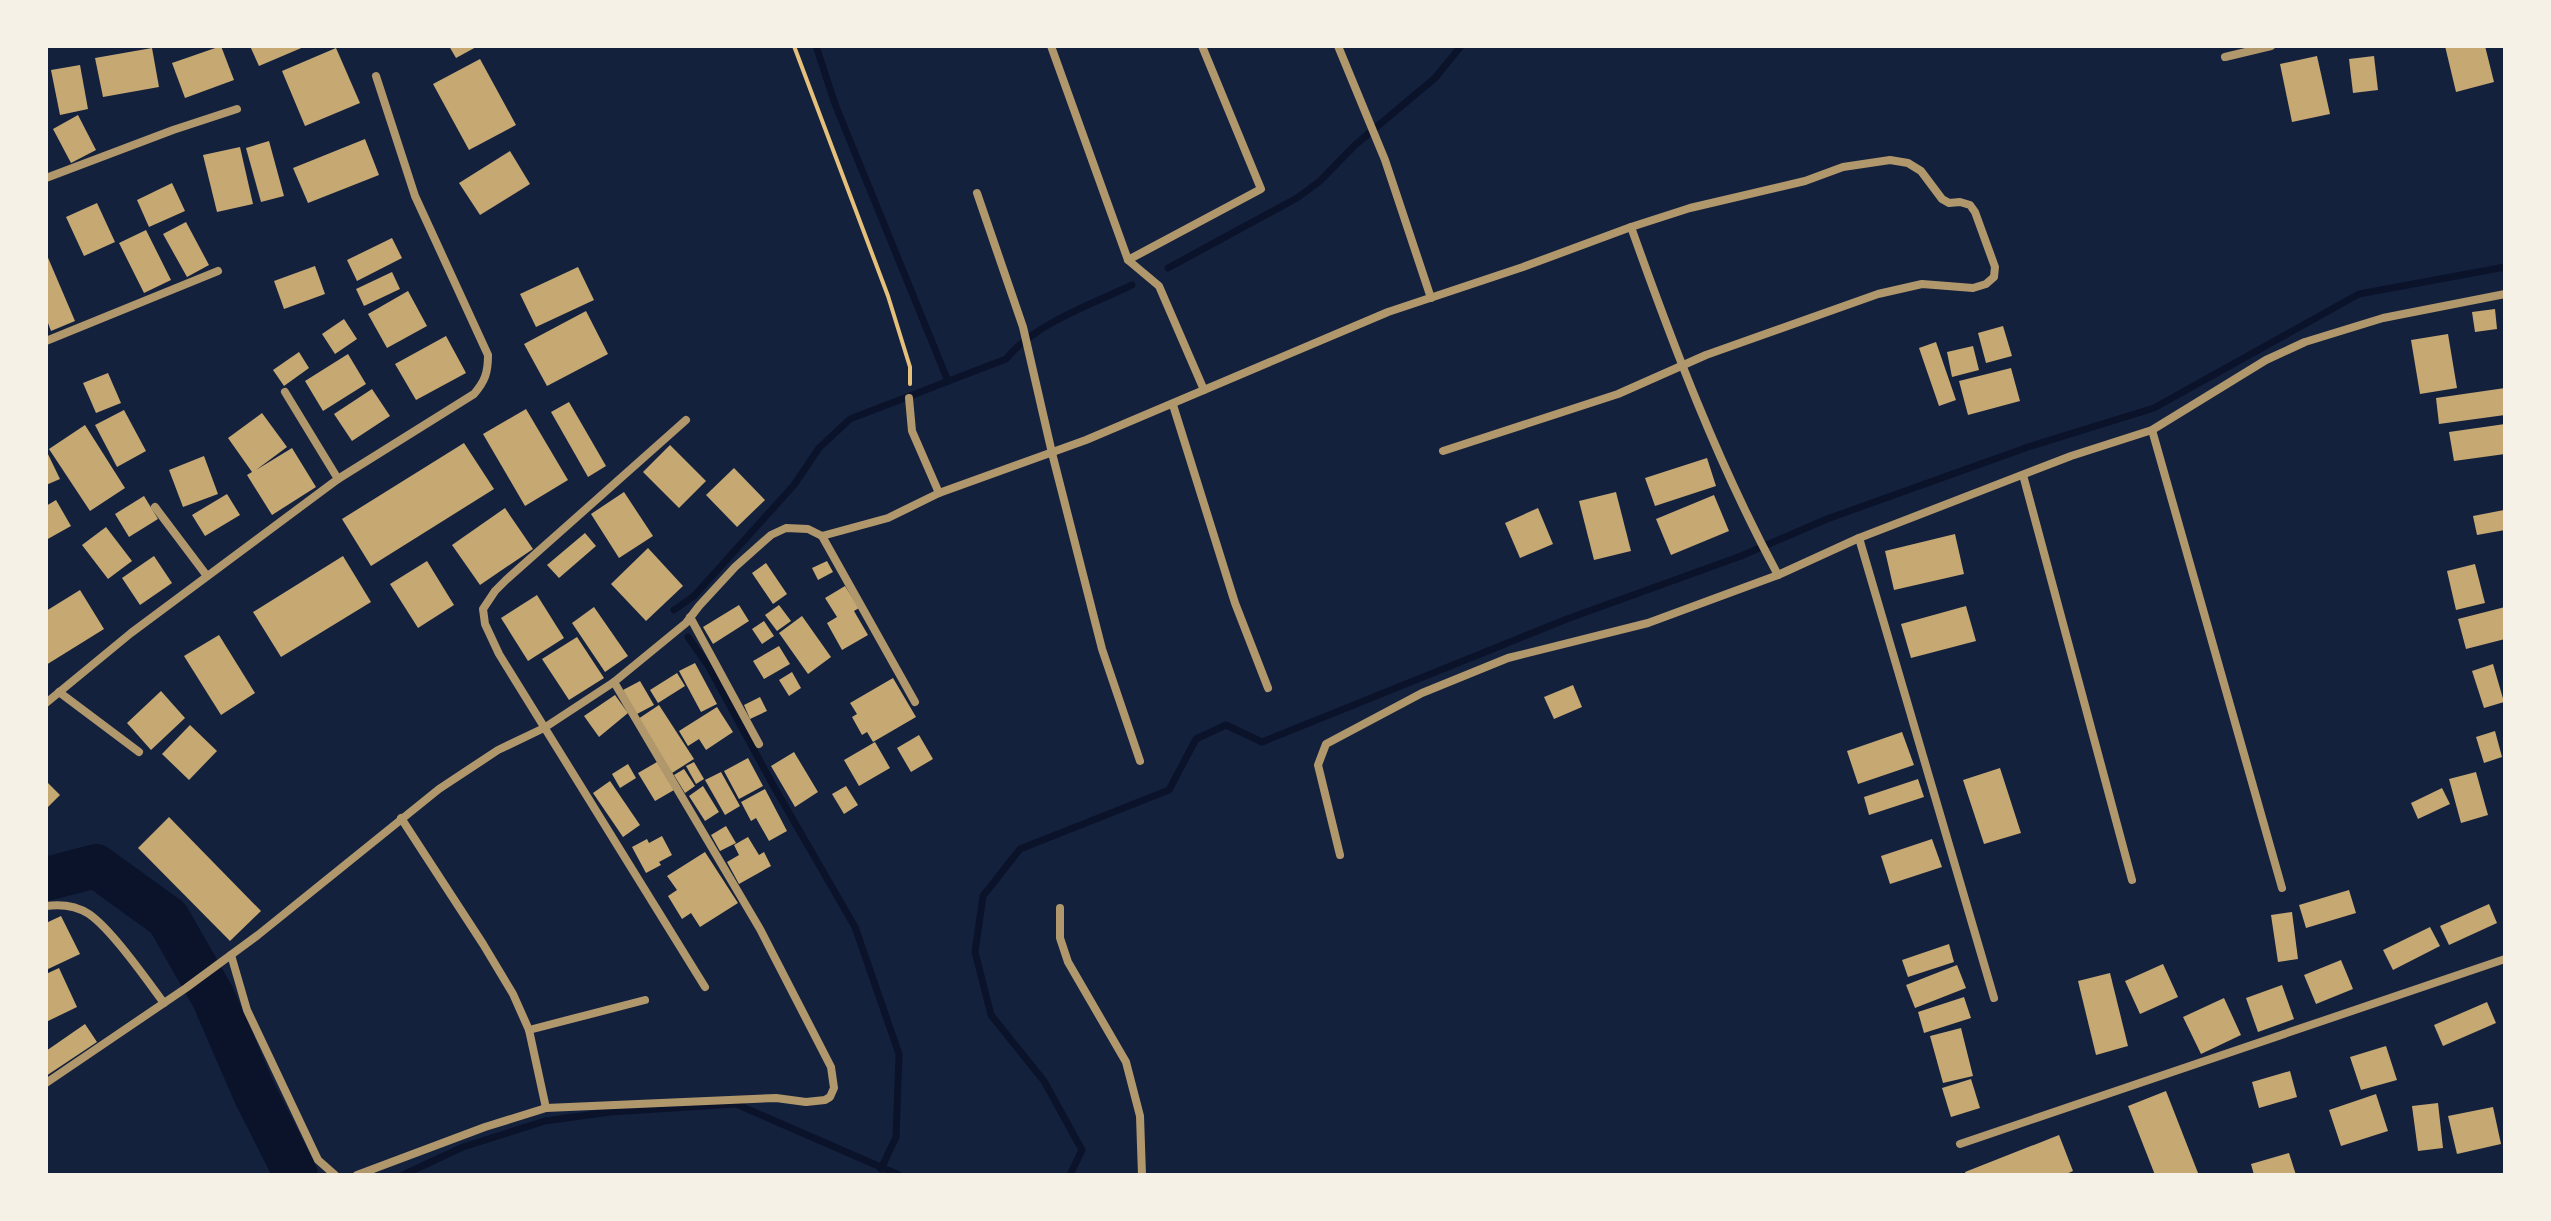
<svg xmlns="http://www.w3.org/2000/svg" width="2551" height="1221" font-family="'Playfair Display',serif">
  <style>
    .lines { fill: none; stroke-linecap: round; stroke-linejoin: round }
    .stream { stroke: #0b132b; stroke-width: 7 }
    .river { stroke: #0b132b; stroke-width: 44 }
    .building { fill: #c6a872 }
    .path { stroke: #e5c07b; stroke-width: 4 }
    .minor { stroke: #b1986c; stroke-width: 8 }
  </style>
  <rect width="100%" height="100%" fill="#14213d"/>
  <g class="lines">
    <g class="stream">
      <polyline points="816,46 835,104 948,381"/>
      <polyline points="1168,268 1297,198 1320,181 1355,145 1435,78 1461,46"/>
      <path d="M 674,610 L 694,596 L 794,485 L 819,448 L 850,419 L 1006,359 C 1034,324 1092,304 1132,285"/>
      <polyline points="688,637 709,667 773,785 855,927 899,1054 896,1137 881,1169"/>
      <polyline points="403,1175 463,1147 545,1121 610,1112 736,1104 899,1175"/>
      <polyline points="1070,1175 1082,1150 1044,1081 991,1015 975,952 983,896 1020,849 1169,790 1196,739 1226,725 1262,742 1567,619 1741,556 1827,519 2028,447 2154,408 2359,294 2505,267"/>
    </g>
    <polyline class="river" points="46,879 96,866 168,918 213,997 255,1094 296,1175"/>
  </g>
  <g class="building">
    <polygon points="221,46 234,80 185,98 172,63"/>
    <polygon points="250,46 306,46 259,66"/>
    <polygon points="449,46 478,46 456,58"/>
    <polygon points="2445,46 2485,46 2494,82 2456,92"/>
    <polygon points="152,48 159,87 103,97 95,58"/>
    <polygon points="336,48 360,103 305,126 282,71"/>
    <polygon points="2317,56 2330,114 2292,122 2280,64"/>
    <polygon points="2374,56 2378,90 2353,93 2349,59"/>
    <polygon points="480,59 516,125 469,150 433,84"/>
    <polygon points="80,65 88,109 60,115 51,70"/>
    <polygon points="78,115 96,150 71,163 53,129"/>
    <polygon points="365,139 379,175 308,203 293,168"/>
    <polygon points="269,141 284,196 261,202 246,148"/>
    <polygon points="240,147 253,204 217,212 203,155"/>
    <polygon points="510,151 530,184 480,215 459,183"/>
    <polygon points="172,183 185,211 149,227 137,200"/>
    <polygon points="97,203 115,242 84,256 66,217"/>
    <polygon points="186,222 209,265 187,277 163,234"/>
    <polygon points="146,230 171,280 144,293 119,243"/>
    <polygon points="392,238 402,258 357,281 347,260"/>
    <polygon points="46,253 75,321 51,331 46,318"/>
    <polygon points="315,266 325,294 284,309 274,281"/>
    <polygon points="578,267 594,300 536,327 520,294"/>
    <polygon points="392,272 400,289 364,306 356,289"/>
    <polygon points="408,291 427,326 387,348 368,314"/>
    <polygon points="2495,309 2497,329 2475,332 2472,312"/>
    <polygon points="586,311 608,354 547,386 524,344"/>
    <polygon points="344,319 357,339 335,354 322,334"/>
    <polygon points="2003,326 2012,356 1986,363 1978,333"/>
    <polygon points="2448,334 2457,388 2420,394 2411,340"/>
    <polygon points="446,336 466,373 416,400 395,364"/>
    <polygon points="1936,342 1956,400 1939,406 1919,348"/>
    <polygon points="1973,346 1979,370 1952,377 1947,352"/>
    <polygon points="299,352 309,368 284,386 273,370"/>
    <polygon points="348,354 366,384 323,411 305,381"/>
    <polygon points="2011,368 2020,401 1968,415 1959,381"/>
    <polygon points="108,373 121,403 96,413 83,383"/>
    <polygon points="2505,388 2505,415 2439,424 2436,398"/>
    <polygon points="372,389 390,416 352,441 334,414"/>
    <polygon points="569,402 606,466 588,477 551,412"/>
    <polygon points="526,409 568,480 525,506 483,434"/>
    <polygon points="124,410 146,451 117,467 95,425"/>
    <polygon points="262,413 287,447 256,470 292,448 316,487 272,515 247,475 252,472 228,438"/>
    <polygon points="2505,424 2505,454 2454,461 2449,432"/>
    <polygon points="85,425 125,488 90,511 49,449"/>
    <polygon points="464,443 494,489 371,566 342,519"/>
    <polygon points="670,445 706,481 679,508 643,472"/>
    <polygon points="46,450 60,479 46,485"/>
    <polygon points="204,456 218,494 183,507 169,470"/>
    <polygon points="1707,458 1716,486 1655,506 1645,478"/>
    <polygon points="734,468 765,500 737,527 706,495"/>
    <polygon points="624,492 653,536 619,558 591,514"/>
    <polygon points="1616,492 1631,551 1594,560 1579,501"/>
    <polygon points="227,494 240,515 205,536 192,515"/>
    <polygon points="1714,495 1729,531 1671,555 1656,519"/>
    <polygon points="144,496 158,519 129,537 115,514"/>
    <polygon points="56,500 71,526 46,540 46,506"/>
    <polygon points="505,508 533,549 480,585 452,545"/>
    <polygon points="1538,508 1553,544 1520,558 1505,523"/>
    <polygon points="2504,510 2505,530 2477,535 2473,516"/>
    <polygon points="106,527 132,561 108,579 82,545"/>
    <polygon points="585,533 596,546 559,578 547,565"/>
    <polygon points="1955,534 1964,574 1894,590 1885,551"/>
    <polygon points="648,548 683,586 646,621 611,584"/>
    <polygon points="154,556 172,583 140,605 122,578"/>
    <polygon points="343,556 371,602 281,657 253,612"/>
    <polygon points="427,561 454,605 418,628 390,584"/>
    <polygon points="827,561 833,572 818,580 812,568"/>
    <polygon points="766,563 787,594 773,604 752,573"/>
    <polygon points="2475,564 2485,603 2456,610 2447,571"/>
    <polygon points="845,586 859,608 854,611 868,635 842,650 827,623 837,617 825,598"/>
    <polygon points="80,590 104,629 46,665 46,611"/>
    <polygon points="537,595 564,638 528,661 501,618"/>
    <polygon points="739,605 749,621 713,644 703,627"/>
    <polygon points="779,605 791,621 777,631 765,615"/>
    <polygon points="1966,606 1976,641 1911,658 1901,624"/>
    <polygon points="594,607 628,656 605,672 572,623"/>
    <polygon points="2505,607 2505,639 2466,649 2458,619"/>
    <polygon points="802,616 831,657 808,674 779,633"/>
    <polygon points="764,621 774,636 762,644 752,629"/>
    <polygon points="219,635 255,693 221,715 184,656"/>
    <polygon points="577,637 604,678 569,700 542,659"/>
    <polygon points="779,646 790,664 764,679 753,661"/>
    <polygon points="695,663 717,704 701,712 679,671"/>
    <polygon points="2493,664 2504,702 2484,708 2472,671"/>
    <polygon points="792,672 801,688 789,696 779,680"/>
    <polygon points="677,673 685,686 658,703 650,690"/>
    <polygon points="893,678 916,717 873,742 867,732 862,735 852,717 857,714 850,703"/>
    <polygon points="640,681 654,705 637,714 623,690"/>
    <polygon points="1573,685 1582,707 1554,719 1544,697"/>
    <polygon points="161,691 185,718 151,750 127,723"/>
    <polygon points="615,695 628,713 599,737 584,716"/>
    <polygon points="760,697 767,711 750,719 744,705"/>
    <polygon points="659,705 694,759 672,773 638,719"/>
    <polygon points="717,707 733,732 706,750 699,739 688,746 679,731"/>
    <polygon points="190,725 217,751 189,780 162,754"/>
    <polygon points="2495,731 2502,757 2484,763 2476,737"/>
    <polygon points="1902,732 1914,765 1858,784 1847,751"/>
    <polygon points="919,735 933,759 911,772 897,748"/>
    <polygon points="875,742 890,768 859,786 844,760"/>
    <polygon points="794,752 818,792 795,807 771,766"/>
    <polygon points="748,758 763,786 739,799 724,771"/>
    <polygon points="657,762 674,790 655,801 638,773"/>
    <polygon points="694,762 704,779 696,784 686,766"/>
    <polygon points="628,764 636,778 620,788 612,774"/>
    <polygon points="2000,768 2021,833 1984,844 1963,780"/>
    <polygon points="684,769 695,786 685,793 674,775"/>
    <polygon points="721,772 740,806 725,815 705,780"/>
    <polygon points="2476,772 2488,815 2461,823 2449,779"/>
    <polygon points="1918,779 1924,797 1869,815 1864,797"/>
    <polygon points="46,781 60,795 46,809"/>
    <polygon points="610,781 640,825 623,837 593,793"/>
    <polygon points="703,786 719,812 705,821 689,796"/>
    <polygon points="846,786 858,805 844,814 832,794"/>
    <polygon points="2442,788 2450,804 2418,819 2411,803"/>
    <polygon points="765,789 787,831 769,841 756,818 751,821 741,802"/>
    <polygon points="169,817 261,911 230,941 138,848"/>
    <polygon points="726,826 736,843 720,851 711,835"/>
    <polygon points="662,836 672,855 659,862 661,865 646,873 632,847 647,839 649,843"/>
    <polygon points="748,837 759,855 764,852 771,866 739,884 727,862 739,855 734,845"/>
    <polygon points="1932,839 1942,867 1890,884 1881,856"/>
    <polygon points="705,852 738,903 700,927 691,913 682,919 668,896 677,890 667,876"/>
    <polygon points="2349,890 2356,913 2306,928 2299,905"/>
    <polygon points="2489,904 2497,923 2449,945 2440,926"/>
    <polygon points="2292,912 2298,959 2278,962 2271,915"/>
    <polygon points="61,916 80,954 46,970 46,923"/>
    <polygon points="2430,927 2440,946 2393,970 2383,950"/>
    <polygon points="1949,944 1954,962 1908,977 1902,960"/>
    <polygon points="2341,960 2353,989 2316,1004 2304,975"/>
    <polygon points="2163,964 2178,997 2140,1014 2125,981"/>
    <polygon points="1957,965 1966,988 1915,1008 1906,985"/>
    <polygon points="59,968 77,1007 46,1022 46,974"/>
    <polygon points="2110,973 2128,1046 2096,1055 2078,981"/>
    <polygon points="2282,985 2294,1019 2258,1032 2246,998"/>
    <polygon points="1964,997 1971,1018 1924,1033 1918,1012"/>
    <polygon points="2224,998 2241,1035 2201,1054 2183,1017"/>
    <polygon points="2487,1002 2496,1023 2443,1046 2434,1025"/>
    <polygon points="85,1024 97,1042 46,1076 46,1051"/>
    <polygon points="1961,1028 1973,1076 1943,1083 1930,1036"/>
    <polygon points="2386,1046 2397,1080 2361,1090 2350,1057"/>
    <polygon points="2290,1071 2297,1097 2259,1108 2252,1082"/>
    <polygon points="1971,1079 1980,1108 1951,1117 1942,1088"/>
    <polygon points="2166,1091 2198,1173 2192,1175 2155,1175 2128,1106"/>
    <polygon points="2376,1094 2388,1131 2341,1146 2329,1110"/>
    <polygon points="2438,1103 2443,1148 2418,1151 2412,1106"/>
    <polygon points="2493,1107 2501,1144 2457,1154 2448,1116"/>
    <polygon points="2059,1135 2073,1171 2064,1175 1966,1175 1965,1172"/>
    <polygon points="2289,1153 2296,1175 2254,1175 2251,1164"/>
  </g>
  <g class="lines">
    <polyline class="path" points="794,46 888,296 910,367 910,384"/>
    <g class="minor">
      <polyline points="1051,46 1128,260"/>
      <polyline points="1202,46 1261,189 1128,260 1159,286 1204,390"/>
      <polyline points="1338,46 1385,160 1431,298"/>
      <polyline points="2225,57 2271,46"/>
      <polyline points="46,178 173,130 237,109"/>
      <polyline points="977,193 1023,327 1052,453 1102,649 1140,761"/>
      <path d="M 1631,227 C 1673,345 1718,464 1778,575"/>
      <polyline points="46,341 218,271"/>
      <polyline points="285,392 338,479"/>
      <polyline points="909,398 912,431 939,493"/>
      <polyline points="1173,405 1235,603 1268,688"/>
      <polyline points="686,420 506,580 495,591 483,609 485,624 499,654 705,987"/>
      <polyline points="2152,430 2282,888"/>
      <polyline points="2023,475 2132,880"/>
      <polyline points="155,507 207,576"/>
      <polyline points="822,536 915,702"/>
      <polyline points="1859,538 1994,998"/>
      <polyline points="690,617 759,744"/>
      <polyline points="59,692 139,752"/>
      <path d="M 46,703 L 131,633 L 338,479 L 474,394 C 485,381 488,373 488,355 L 415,196 L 376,76"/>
      <polyline points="401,818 483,944 513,994 529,1030 546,1108"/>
      <polyline points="1340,855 1318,765 1326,744 1422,693 1508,658 1648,623 1778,575 1859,538 2071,456 2152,430 2266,360 2305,342 2383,318 2505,294"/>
      <path d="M 46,906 C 61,904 75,905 89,914 C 112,930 146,979 164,1003"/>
      <polyline points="1060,908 1060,938 1068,962 1126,1062 1140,1116 1142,1175"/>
      <polyline points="231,955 247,1010 318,1160 335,1175"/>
      <polyline points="529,1030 645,1000"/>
      <polyline points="46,1083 186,988 258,935 439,789 498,750 544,728 614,682 686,623 699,606 735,567 771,535 786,528 808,529 822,536 888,518 939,493 1086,440 1388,312 1523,267 1631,227 1690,208 1805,181 1843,167 1890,160 1908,163 1921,171 1942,199 1949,203 1960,202 1970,205 1975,212 1995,267 1994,277 1986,284 1973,288 1922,284 1878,294 1706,355 1618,394 1443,451"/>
      <polyline points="1960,1144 2505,959"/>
      <polyline points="357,1175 485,1127 546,1108 776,1098 806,1102 825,1100 830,1097 834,1088 831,1067 760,929 614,682"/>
    </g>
  </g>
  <rect width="2551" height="1221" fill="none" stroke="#f6f1e7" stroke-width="96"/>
</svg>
